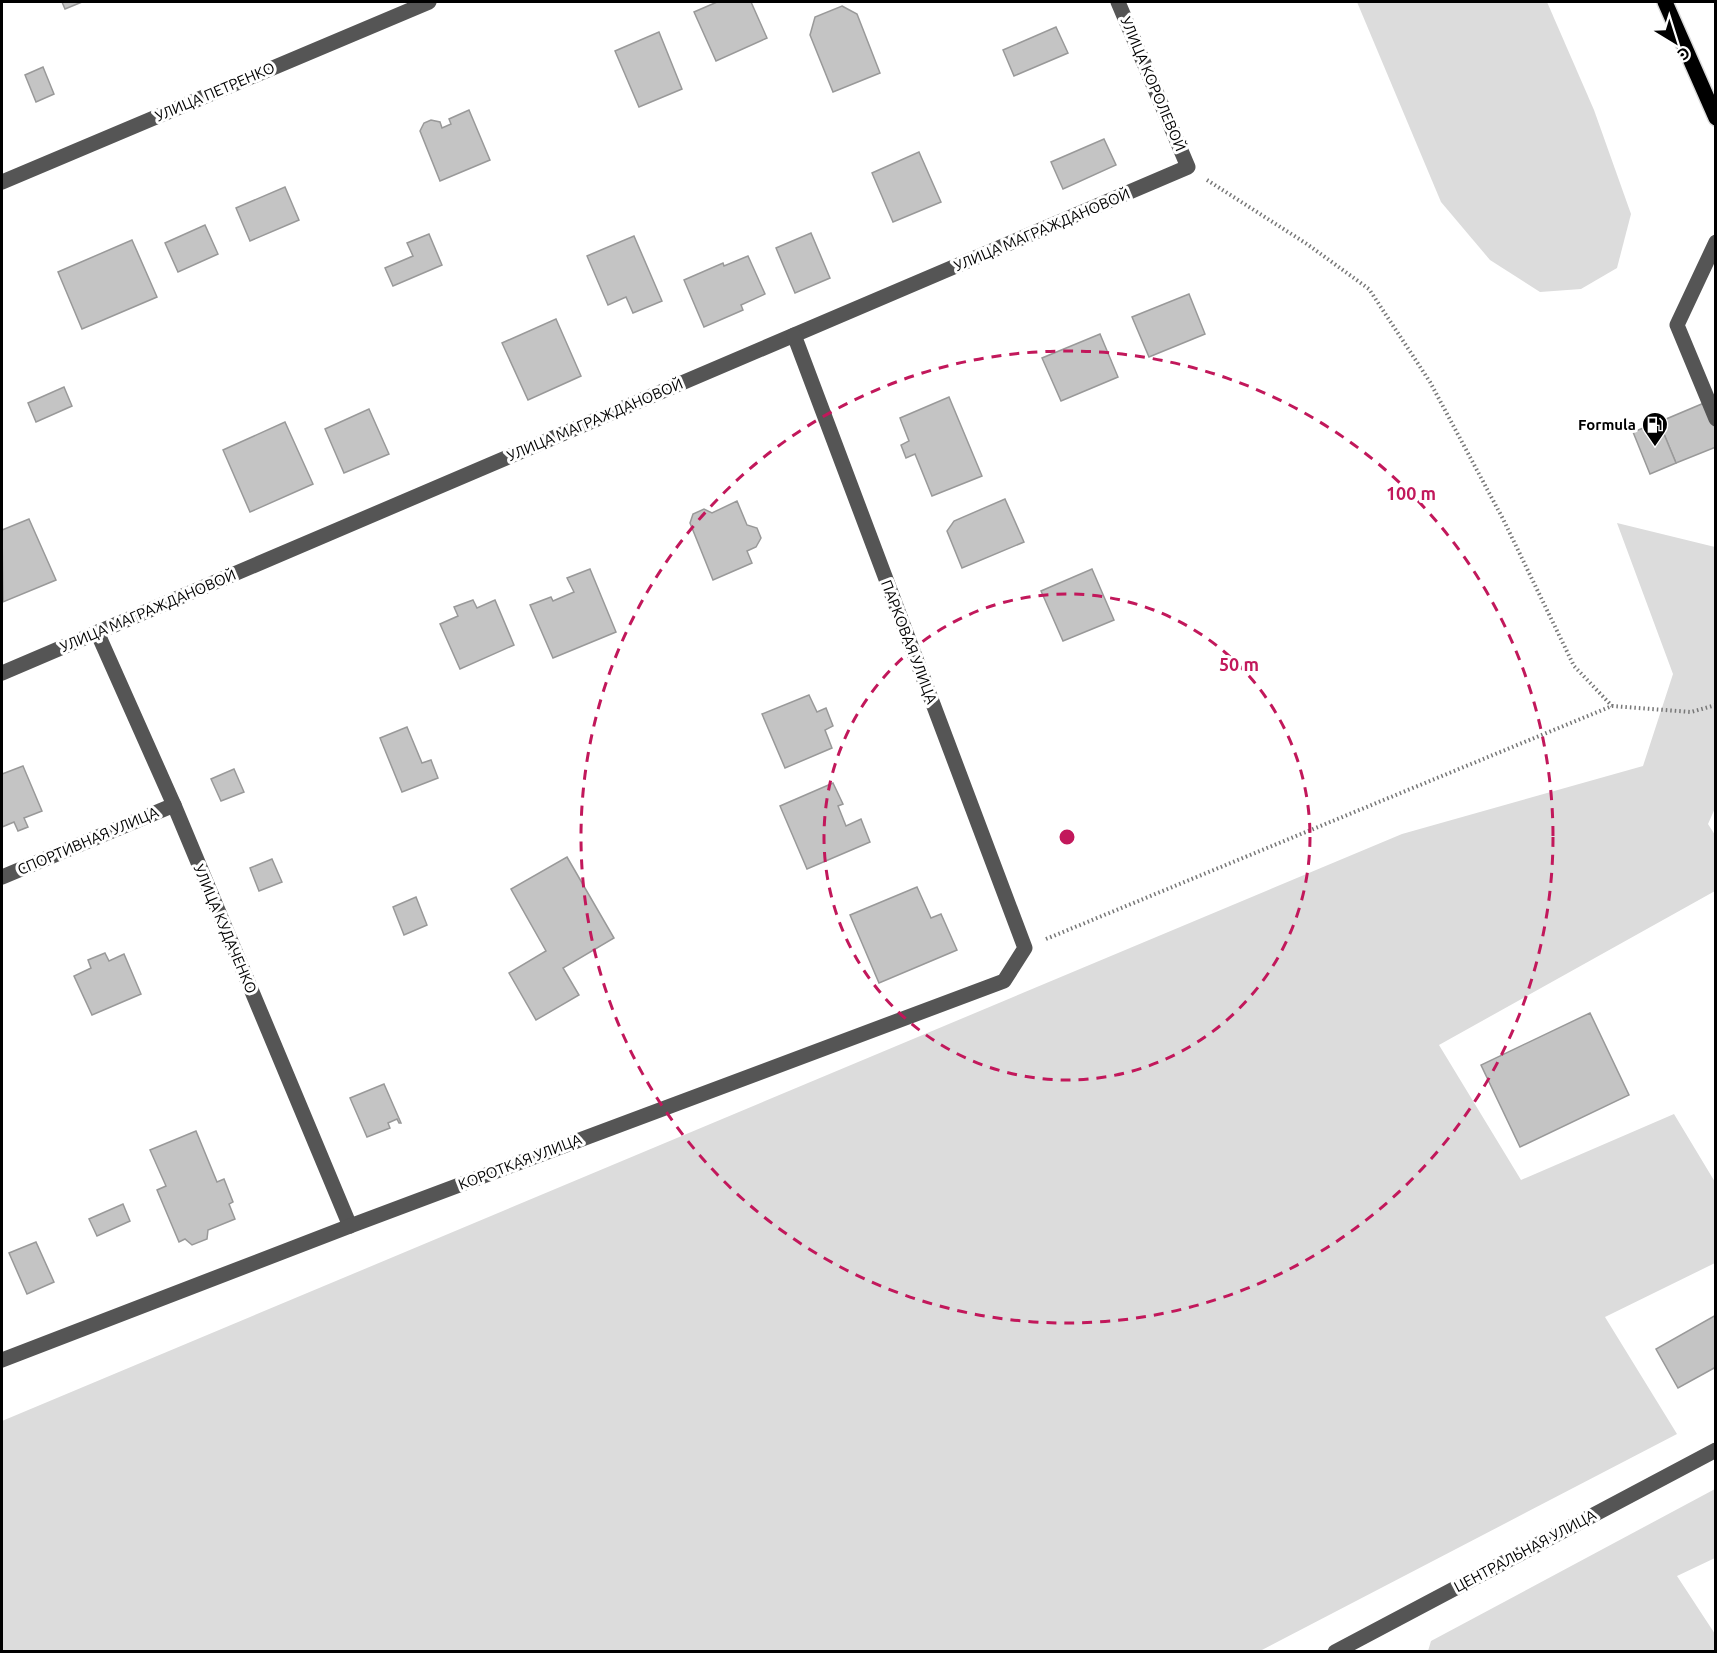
<svg xmlns="http://www.w3.org/2000/svg" width="1717" height="1653" font-family="Ubuntu,sans-serif">
  <style>
    .green { fill: #dcdcdc }
    .building { fill: #c4c4c4; stroke: #999; stroke-width: 1.5 }
    .lines { fill: none; stroke-linecap: round; stroke-linejoin: round }
    .major-casing { stroke: #dbdbdb; stroke-width: 18 }
    .path { stroke: #777; stroke-width: 4; stroke-dasharray: 1.5 3; stroke-linecap: butt }
    .minor { stroke: #555; stroke-width: 15 }
    .major { stroke: #000; stroke-width: 15 }
    .ring { fill: none; stroke: #c2185b; stroke-width: 3; stroke-dasharray: 10 8 }
    .labels { text-anchor: middle; stroke-width: 6; stroke-linejoin: round; paint-order: stroke }
    .street-label { font-size: 15px; fill: #000; stroke: #fff }
    .poi-label { font-size: 15px; font-weight: bold; fill: #000; stroke: #fff; text-anchor: end }
    .centre { fill: #c2185b; stroke: #fff; stroke-width: 3 }
    .ring-label { font-size: 18px; text-anchor: middle; font-weight: bold; fill: #c2185b; stroke: #fff; stroke-width: 6; stroke-linejoin: round; paint-order: stroke }
  </style>
  <rect width="100%" height="100%" fill="#fff"/>
  <g class="green">
    <polygon points="1357,2 1547,2 1594,110 1631,214 1617,268 1581,289 1540,292 1490,260 1441,202"/>
    <polygon points="1617,523 1715,547 1716,806 1708,824 1715,835 1715,891 1439,1045 1521,1180 1674,1114 1715,1182 1715,1263 1605,1317 1677,1434 1260,1651 2,1651 2,1421 1402,834 1643,766 1673,674"/>
    <polygon points="1715,1489 1715,1558 1677,1576 1715,1634 1715,1651 1428,1651 1431,1641"/>
  </g>
  <g class="building">
    <polygon points="62,2 82,2 65,9"/>
    <polygon points="717,2 751,2 767,38 716,61 694,12"/>
    <polygon points="842,6 857,14 880,73 833,92 810,35 815,17"/>
    <polygon points="1056,27 1068,53 1014,76 1003,50"/>
    <polygon points="659,32 682,89 639,107 615,51"/>
    <polygon points="43,67 54,94 36,102 25,75"/>
    <polygon points="469,110 490,160 440,181 420,131 424,123 431,120 440,122 442,128 451,124 449,119"/>
    <polygon points="1104,139 1116,165 1063,189 1051,162"/>
    <polygon points="919,152 941,202 893,222 872,173"/>
    <polygon points="285,187 299,220 250,241 236,208"/>
    <polygon points="205,225 218,254 178,272 165,243"/>
    <polygon points="811,233 830,278 795,293 776,248"/>
    <polygon points="429,234 442,265 393,286 385,268 413,256 407,243"/>
    <polygon points="634,236 662,301 633,313 626,297 608,305 587,256"/>
    <polygon points="132,240 157,297 82,329 58,272"/>
    <polygon points="748,256 765,294 741,305 743,310 704,327 684,280 723,263 724,266"/>
    <polygon points="1189,294 1205,334 1149,357 1132,317"/>
    <polygon points="556,319 581,376 528,400 502,343"/>
    <polygon points="1100,334 1118,377 1061,401 1042,358"/>
    <polygon points="64,387 72,406 36,422 28,403"/>
    <polygon points="949,397 982,476 932,496 915,454 906,458 901,445 909,441 900,418"/>
    <polygon points="1716,398 1716,447 1676,463 1659,422"/>
    <polygon points="369,409 389,454 344,473 325,429"/>
    <polygon points="285,422 313,484 250,512 223,450"/>
    <polygon points="1659,422 1676,463 1650,474 1633,432"/>
    <polygon points="1005,499 1024,542 962,568 947,531 954,521"/>
    <polygon points="737,501 747,525 757,528 761,538 756,547 747,551 752,563 713,580 690,523 693,514 704,509 712,513"/>
    <polygon points="29,519 56,580 3,602 2,530"/>
    <polygon points="590,569 616,632 553,658 530,605 551,597 553,601 574,592 567,578"/>
    <polygon points="1092,569 1114,620 1063,641 1041,591"/>
    <polygon points="473,600 477,608 495,600 514,645 460,669 440,624 458,616 454,607"/>
    <polygon points="809,695 817,712 826,708 833,726 825,730 832,748 785,768 762,714"/>
    <polygon points="407,727 422,763 431,760 438,778 402,792 380,738"/>
    <polygon points="23,766 42,811 24,818 28,827 18,831 14,822 2,827 2,774"/>
    <polygon points="234,769 244,792 221,801 211,779"/>
    <polygon points="833,783 843,804 838,806 846,826 861,819 870,842 807,869 780,806"/>
    <polygon points="567,857 614,938 563,968 579,995 536,1020 509,973 546,951 511,889"/>
    <polygon points="272,859 282,882 259,891 250,868"/>
    <polygon points="917,887 931,918 941,914 957,950 879,983 850,915"/>
    <polygon points="416,897 427,925 404,935 393,907"/>
    <polygon points="105,953 109,961 124,954 141,994 92,1015 74,976 91,968 88,960"/>
    <polygon points="1590,1013 1629,1095 1520,1147 1481,1065"/>
    <polygon points="384,1084 401,1123 399,1123 397,1119 388,1123 390,1128 367,1137 350,1098"/>
    <polygon points="196,1131 217,1182 224,1179 233,1202 229,1204 235,1219 208,1230 207,1239 192,1245 185,1239 179,1242 157,1190 166,1186 150,1150"/>
    <polygon points="123,1204 130,1221 97,1236 89,1219"/>
    <polygon points="36,1242 54,1282 27,1294 9,1253"/>
    <polygon points="1716,1315 1716,1367 1678,1388 1656,1349"/>
  </g>
  <g class="lines">
    <defs>
      <polyline id="major" points="1665,2 1716,118"/>
    </defs>
    <use href="#major" class="major-casing"/>
    <g class="path">
      <polyline points="1207,180 1307,244 1369,289 1430,382 1503,519 1574,666 1612,706"/>
      <polyline points="1046,939 1612,706 1691,712 1716,705"/>
    </g>
    <g class="minor">
      <polyline points="2,182 429,2"/>
      <polyline points="1716,242 1677,325 1716,419"/>
      <polyline points="97,632 174,805 350,1226"/>
      <polyline points="2,673 1188,167 1118,2"/>
      <polyline points="2,877 174,805"/>
      <polyline points="2,1360 350,1226 1004,981 1025,948 794,335"/>
      <polyline points="1335,1652 1716,1450"/>
    </g>
    <use href="#major" class="major"/>
  </g>
  <g class="ring">
    <circle cx="1067" cy="837" r="243"/>
    <circle cx="1067" cy="837" r="486"/>
  </g>
  <defs>
    <symbol id="fuel-pin" viewBox="-11 -11 22 30"><path d="M0 17L-7.5 6A9.5 9.5 0 1 1 7.5 6Z" fill="#000" stroke="#fff"/><path d="M-5.5-6h7V0h2V4h1.3V-2.5L3-4.5l.8-.8L6-3V5H2.5V1h-1V6h-7ZM-4.2-4.7v3.2H.2V-4.7Z" fill="#fff"/></symbol>
  </defs>
  <g fill-rule="evenodd">
    <use href="#fuel-pin" x="1640" y="410" width="30" height="40"/>
  </g>
  <g class="labels">
    <g class="street-label">
      <text transform="translate(1153 84) rotate(67)" y="5">УЛИЦА КОРОЛЕВОЙ</text>
      <text transform="translate(215 92) rotate(-23)" y="5">УЛИЦА ПЕТРЕНКО</text>
      <text transform="translate(1042 230) rotate(-23)" y="5">УЛИЦА МАГРАЖДАНОВОЙ</text>
      <text transform="translate(595 420) rotate(-23)" y="5">УЛИЦА МАГРАЖДАНОВОЙ</text>
      <text transform="translate(148 611) rotate(-23)" y="5">УЛИЦА МАГРАЖДАНОВОЙ</text>
      <text transform="translate(909 642) rotate(69)" y="5">ПАРКОВАЯ УЛИЦА</text>
      <text transform="translate(88 841) rotate(-23)" y="5">СПОРТИВНАЯ УЛИЦА</text>
      <text transform="translate(225 929) rotate(67)" y="5">УЛИЦА КУДАЧЕНКО</text>
      <text transform="translate(520 1162) rotate(-21)" y="5">КОРОТКАЯ УЛИЦА</text>
      <text transform="translate(1525 1551) rotate(-28)" y="5">ЦЕНТРАЛЬНАЯ УЛИЦА</text>
    </g>
    <g class="poi-label">
      <text x="1636" y="430">Formula</text>
    </g>
  </g>
  <circle cx="1067" cy="837" r="9" class="centre"/>
  <g class="ring-label">
    <text x="1411" y="500">100 m</text>
    <text x="1239" y="671">50 m</text>
  </g>
  <rect width="1717" height="1653" fill="none" stroke="#000000" stroke-width="6"/>
  <g transform="translate(1675 42) rotate(142)" stroke="#ffffff" stroke-width="4.5" paint-order="stroke">
  <path d="M0-4.5L10 22L0 15L-10 22Z" fill="#000000"/>
  <text y="-9" font-size="16" font-weight="bold" text-anchor="middle" fill="#000000">С</text>
  </g>
</svg>
